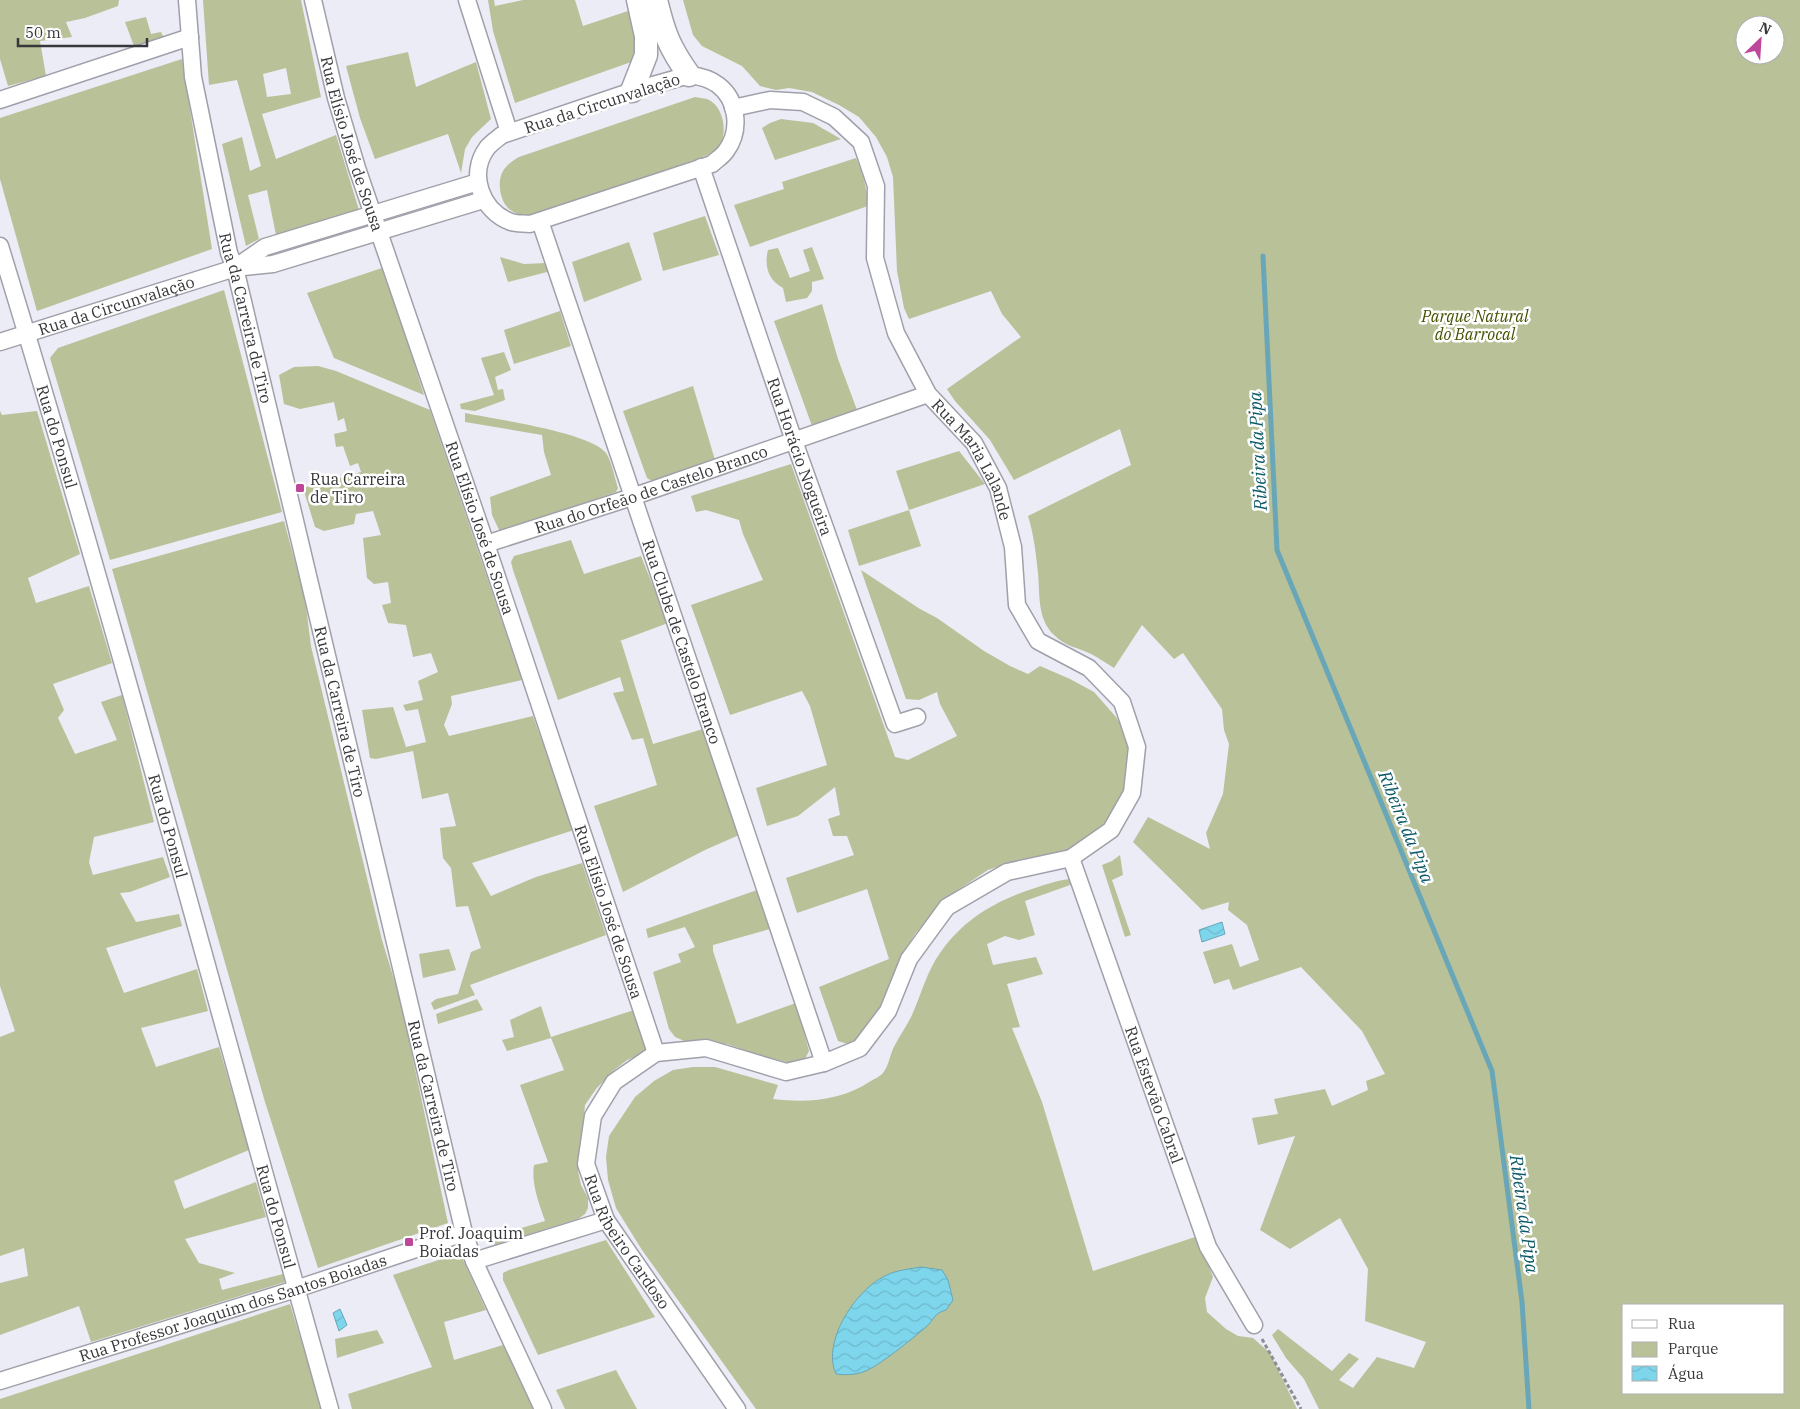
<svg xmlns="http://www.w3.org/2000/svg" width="1800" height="1409" font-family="'IBM Plex Serif',serif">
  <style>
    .green { fill: #b8c198; fill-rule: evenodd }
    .water { fill: url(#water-waves); stroke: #69a6b7 }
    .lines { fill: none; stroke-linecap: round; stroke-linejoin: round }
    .stream { stroke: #69a6b7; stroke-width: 5 }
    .street-casing { stroke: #a0a0aa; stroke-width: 19 }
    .secondary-casing { stroke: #a0a0aa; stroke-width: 25 }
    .path { stroke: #8d8d94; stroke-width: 3; stroke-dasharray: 4 2.5; stroke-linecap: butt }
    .street { stroke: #fff; stroke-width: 16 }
    .secondary { stroke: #fff; stroke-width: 22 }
    .poi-dot { fill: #be479c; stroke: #fff; stroke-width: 2 }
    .labels { text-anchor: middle; stroke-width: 5; stroke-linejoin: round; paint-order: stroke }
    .street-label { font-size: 16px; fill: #37373b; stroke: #fff }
    .park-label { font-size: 16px; font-style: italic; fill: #465000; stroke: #fff }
    .poi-label { font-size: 16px; fill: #37373b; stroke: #fff; text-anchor: start }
    .water-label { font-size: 18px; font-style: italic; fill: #0b5968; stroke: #fff }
  </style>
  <defs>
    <pattern id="water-waves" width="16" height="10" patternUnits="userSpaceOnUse" patternTransform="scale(1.25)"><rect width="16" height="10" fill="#7ed6ec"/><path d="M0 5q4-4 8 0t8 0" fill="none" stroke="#6eb8cb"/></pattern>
  </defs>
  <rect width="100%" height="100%" fill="#ebecf6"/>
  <g class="green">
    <polygon points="0,0 119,0 118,6 85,18 66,22 72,37 40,41 46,76 8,86 0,59"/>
    <path d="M 203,0 L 301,0 L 321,97 L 262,114 L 276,159 L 336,135 L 359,210 L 276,235 L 267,190 L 248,195 L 259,239 L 246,246 L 222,144 L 242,137 L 250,171 L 261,166 L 237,80 L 209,85 ZM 286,68 L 291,94 L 267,97 L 263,74 Z"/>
    <polygon points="488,0 494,0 495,6 523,0 575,0 583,26 631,10 639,38 634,61 515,103 493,31"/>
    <path d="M 683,0 L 1800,0 L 1800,1409 L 1319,1409 L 1304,1379 L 1286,1358 L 1272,1335 L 1278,1329 L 1332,1371 L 1349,1353 L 1359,1359 L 1339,1380 L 1353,1388 L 1377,1357 L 1414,1368 L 1426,1342 L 1365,1321 L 1368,1269 L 1340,1218 L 1290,1249 L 1260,1230 L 1295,1136 L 1258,1145 L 1252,1118 L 1278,1114 L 1274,1099 L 1325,1089 L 1332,1106 L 1368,1090 L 1366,1081 L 1385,1074 L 1362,1031 L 1301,967 L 1233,990 L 1229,979 L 1214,984 L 1203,952 L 1232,944 L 1240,967 L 1259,960 L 1247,925 L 1228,910 L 1229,902 L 1202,910 L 1133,842 L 1148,817 L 1210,849 L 1206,833 L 1223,794 L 1229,744 L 1224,730 L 1222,709 L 1183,653 L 1174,659 L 1142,625 L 1114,668 C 1106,663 1099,658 1091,654 C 1077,647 1066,647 1054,635 C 1037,619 1040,594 1038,573 C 1036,554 1034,535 1028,516 L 1131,465 L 1120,429 L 1014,480 L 990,440 L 955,401 L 947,389 L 1021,337 L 1002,314 L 991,291 L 909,319 L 904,308 L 897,271 L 893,177 L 887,157 L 876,137 L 859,117 L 839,105 L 812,92 L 789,88 L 776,90 L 760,86 L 742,66 L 702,46 L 693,35 ZM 1745,25 L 1775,25 L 1775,55 L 1745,55 ZM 1784,1305 L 1784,1393 L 1624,1393 L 1624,1305 Z"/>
    <polygon points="146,17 151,34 161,32 164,38 134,46 125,22"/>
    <polygon points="408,52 416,87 476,62 491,119 472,137 465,149 461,173 448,134 375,159 360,118 346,66"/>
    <polygon points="182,59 212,249 37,311 0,179 0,118"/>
    <path d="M 695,97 C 698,98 703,98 707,99 C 723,105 728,131 720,145 C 718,149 712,152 708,155 L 535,217 C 526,216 515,215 508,208 C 499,199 496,177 506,167 C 509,163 514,160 519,157 Z"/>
    <polygon points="781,119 813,123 841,139 775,160 762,128 770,123"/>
    <path d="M 856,158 C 863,174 867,188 868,206 L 750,247 L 734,205 L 784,189 L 782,182 Z"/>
    <polygon points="705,216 719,255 663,271 653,233"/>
    <polygon points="629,242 642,280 584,302 572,262"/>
    <path d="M 812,247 L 824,279 L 812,282 L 812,291 L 807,298 L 786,302 L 783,288 C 768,280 764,266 768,250 L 778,248 L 790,278 L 810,271 L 803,250 Z"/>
    <polygon points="500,257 524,264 546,263 551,271 508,282"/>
    <polygon points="382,268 387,275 424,395 334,358 307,293"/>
    <polygon points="224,290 282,512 110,560 50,358 58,348"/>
    <polygon points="822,304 838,359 857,410 812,426 774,321"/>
    <polygon points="560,311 571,346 514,364 504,330"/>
    <polygon points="504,352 511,370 495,377 498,390 503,389 505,400 475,411 461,409 460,404 494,395 481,358"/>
    <polygon points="318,366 336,371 430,410 522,680 451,696 452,704 444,725 449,736 533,716 574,830 472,863 491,896 536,877 582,863 606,935 470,985 475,995 434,1010 431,1003 436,999 458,994 471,952 481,948 468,906 456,907 451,868 443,858 440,828 456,826 448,793 422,799 413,751 376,759 370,758 362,710 393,707 406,747 426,742 418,709 406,711 403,705 423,700 418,681 438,672 431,653 413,657 406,625 388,623 382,605 391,603 388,582 374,584 367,578 363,538 381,535 373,511 356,514 354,524 324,531 315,527 303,488 361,472 358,463 350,466 343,446 336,447 334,434 347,431 344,418 338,421 334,402 300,409 284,404 279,375 294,367"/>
    <polygon points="693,386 715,460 659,479 652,481 647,478 623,411"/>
    <polygon points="0,411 2,415 37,411 80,554 28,578 36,603 89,586 112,663 53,684 64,710 58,718 75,754 117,740 101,702 122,695 154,822 94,837 89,862 93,875 163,857 170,877 130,892 120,893 136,922 179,914 182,926 106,948 124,993 197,969 208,1011 141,1028 156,1067 219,1047 249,1150 174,1181 184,1209 256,1182 266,1217 185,1239 199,1263 235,1273 219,1279 222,1290 283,1274 285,1282 91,1342 79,1306 0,1335 0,1283 28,1276 24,1248 0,1256 0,1037 15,1031 0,986"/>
    <path d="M 465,413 C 493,419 588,432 605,452 C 611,458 615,479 618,488 L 616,492 L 500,532 L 492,515 L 490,497 L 551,475 L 544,452 L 542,435 L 465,422 Z"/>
    <polygon points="959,451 985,484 909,510 921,546 859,566 848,530 909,510 896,471"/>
    <polygon points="791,464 895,757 908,760 957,736 940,704 937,692 919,700 906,699 861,570 920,609 937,618 984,651 1010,666 1028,674 1040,666 1070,679 1094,692 1116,717 1126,734 1129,750 1129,769 1123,793 1108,823 1088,840 1064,851 1018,860 988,870 947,897 915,934 905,951 885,999 858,1041 848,1044 838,1041 819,987 889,959 867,889 797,913 786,878 854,855 847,836 833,836 828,819 840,815 835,787 798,816 767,826 756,788 827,765 810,706 802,691 730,715 691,605 763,580 743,534 739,520 706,510 696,512 691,496"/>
    <polygon points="284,521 305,599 311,646 382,940 400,999 448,1223 318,1268 265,1102 112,569"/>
    <polygon points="571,540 584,574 641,556 668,623 617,642 621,641 653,744 703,729 739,835 705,850 623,892 594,806 657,785 643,738 632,740 613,693 624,691 620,677 558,700 513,570 511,562 514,556"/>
    <polygon points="1120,855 1123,875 1112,880 1131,935 1125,937 1102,865 1112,861"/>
    <path d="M 1071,879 L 1070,885 L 1025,901 L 1035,935 L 1019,940 L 1005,936 L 987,944 L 993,965 L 1036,957 L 1043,974 L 1007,984 L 1020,1027 L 1012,1028 L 1042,1102 L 1093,1271 L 1198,1236 L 1213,1277 L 1205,1298 L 1207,1312 L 1226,1329 L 1238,1336 L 1253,1338 L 1270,1353 L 1297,1409 L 756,1409 L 642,1250 L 616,1208 L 608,1180 L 606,1157 L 609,1136 L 635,1097 L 654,1081 L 673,1070 L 693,1067 L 715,1067 L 778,1085 L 773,1099 C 807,1103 841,1101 871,1081 C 874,1079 881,1076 883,1073 C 889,1066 890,1053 895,1045 C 900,1035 907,1026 912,1015 C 921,995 927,971 940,953 C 964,919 995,901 1035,888 C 1047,884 1058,880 1071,879 Z"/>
    <polygon points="757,890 770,929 713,945 713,951 737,1024 796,1003 809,1051 803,1063 790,1063 761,1056 727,1044 687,1042 675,1037 669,1029 653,972 681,962 678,954 695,947 685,927 648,938 646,929"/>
    <polygon points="449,949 456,970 423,978 419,954"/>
    <polygon points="477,999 483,1010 438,1024 436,1014"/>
    <path d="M 541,1006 L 551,1037 L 634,1010 L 646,1048 L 643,1054 L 627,1060 L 613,1071 L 596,1089 L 585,1105 L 578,1171 L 581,1185 L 588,1198 L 588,1208 L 585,1214 L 578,1219 L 494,1245 L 491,1237 L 545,1221 C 539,1203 531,1184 534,1165 L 548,1162 L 520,1085 L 564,1070 L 551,1038 L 507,1051 L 502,1040 L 514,1037 L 510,1020 Z"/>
    <polygon points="606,1240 655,1317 538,1355 503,1280 503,1273 509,1270"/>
    <polygon points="460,1253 486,1310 444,1322 454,1360 503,1345 533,1409 352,1409 348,1394 432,1367 393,1275"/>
    <polygon points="290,1304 322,1409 0,1409 0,1399"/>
    <polygon points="377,1330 384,1343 337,1358 335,1339"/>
    <polygon points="616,1370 637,1409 565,1409 556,1390"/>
  </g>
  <g class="water">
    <polygon points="1222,922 1225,934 1202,942 1199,930"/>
    <path d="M 921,1267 L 942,1270 L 948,1280 L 953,1300 L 946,1310 C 934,1313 934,1320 926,1327 C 913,1338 878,1367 863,1372 C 854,1375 845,1375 836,1374 C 821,1341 857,1288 887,1275 C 897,1270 910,1269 921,1267 Z"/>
    <polygon points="340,1309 347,1325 339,1331 333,1313"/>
  </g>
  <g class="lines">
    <polyline class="stream" points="1263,256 1277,550 1492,1071 1522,1302 1529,1409"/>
    <defs>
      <g id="street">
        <path id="s1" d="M 187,0 L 193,77 L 229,253 L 235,268 L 464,1233 L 474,1261 L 543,1409"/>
        <path id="s2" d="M 313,0 L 336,98 L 357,168 L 486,544 L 656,1053"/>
        <polyline points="467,0 509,132"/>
        <path d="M 689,75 C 699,76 709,78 718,85 C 738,100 741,131 726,151 C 723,156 716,160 712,164 L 530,224 C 524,223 517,224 511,222 C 481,211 468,174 487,148 C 491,143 497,139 502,135 L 632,91 Z"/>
        <polyline points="0,100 190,37"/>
        <path id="s3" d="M 733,108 L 770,100 L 803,102 L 834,117 L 861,142 L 876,186 L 875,258 L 896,333 L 928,394 L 974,443 L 998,488 L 1013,547 L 1017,605 L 1038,641 L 1089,668 L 1122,702 L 1137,747 L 1132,793 L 1111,830 L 1071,858 L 1007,872 L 947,907 L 909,959 L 888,1011 L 860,1048 L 824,1063 L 786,1072 L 706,1048 L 656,1053 L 614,1082 L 593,1116 L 586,1164 L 606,1220 L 737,1409"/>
        <path id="s4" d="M 701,167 L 794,441 L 895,724 L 917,717"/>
        <path id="s5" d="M 540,221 L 824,1063"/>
        <path id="s6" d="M 0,246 C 118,631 221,1021 330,1409"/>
        <polyline points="236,267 265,247 478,182"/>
        <path id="s7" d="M 0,342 L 235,268 L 273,264 L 483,200"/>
        <path id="s8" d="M 486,544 L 632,497 L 928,394"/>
        <path id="s9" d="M 1071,858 L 1208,1247 L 1254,1325"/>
        <polyline points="474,1261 606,1220"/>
        <path id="s10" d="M 0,1381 L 296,1289 L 464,1233"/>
      </g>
      <g id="secondary">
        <path d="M 656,0 C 664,33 669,47 689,75"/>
        <polyline points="632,91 646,55 646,36 638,0"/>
      </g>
    </defs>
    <use href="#street" class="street-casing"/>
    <use href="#secondary" class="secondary-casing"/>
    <polyline class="path" points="1262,1339 1301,1409"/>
    <use href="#street" class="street"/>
    <use href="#secondary" class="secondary"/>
  </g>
  <g class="poi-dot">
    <rect x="295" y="483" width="10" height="10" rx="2.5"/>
    <rect x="404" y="1237" width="10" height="10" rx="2.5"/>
  </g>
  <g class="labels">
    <g class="street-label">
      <text transform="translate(602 103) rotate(-18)" y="6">Rua da Circunvalação</text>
      <text dy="6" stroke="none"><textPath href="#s2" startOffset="149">Rua Elísio José de Sousa</textPath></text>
      <text dy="6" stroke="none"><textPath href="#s7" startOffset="122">Rua da Circunvalação</textPath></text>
      <text dy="6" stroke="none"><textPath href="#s1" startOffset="324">Rua da Carreira de Tiro</textPath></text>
      <text dy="6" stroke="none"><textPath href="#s6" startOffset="199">Rua do Ponsul</textPath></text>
      <text dy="6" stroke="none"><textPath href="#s4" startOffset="306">Rua Horácio Nogueira</textPath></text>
      <text dy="6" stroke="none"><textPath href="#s3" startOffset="488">Rua Maria Lalande</textPath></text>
      <text dy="6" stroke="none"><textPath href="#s8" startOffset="174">Rua do Orfeão de Castelo Branco</textPath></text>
      <text dy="6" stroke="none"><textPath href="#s2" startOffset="554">Rua Elísio José de Sousa</textPath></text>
      <text dy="6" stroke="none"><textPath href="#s5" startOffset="444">Rua Clube de Castelo Branco</textPath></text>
      <text dy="6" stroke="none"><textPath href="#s1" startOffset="729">Rua da Carreira de Tiro</textPath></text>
      <text dy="6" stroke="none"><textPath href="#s6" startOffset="604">Rua do Ponsul</textPath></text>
      <text dy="6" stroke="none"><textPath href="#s2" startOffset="959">Rua Elísio José de Sousa</textPath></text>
      <text dy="6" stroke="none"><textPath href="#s9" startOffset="251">Rua Estevão Cabral</textPath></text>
      <text dy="6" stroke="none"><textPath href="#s1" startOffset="1134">Rua da Carreira de Tiro</textPath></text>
      <text dy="6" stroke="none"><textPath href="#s6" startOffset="1009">Rua do Ponsul</textPath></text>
      <text dy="6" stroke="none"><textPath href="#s3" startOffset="1718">Rua Ribeiro Cardoso</textPath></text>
      <text dy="6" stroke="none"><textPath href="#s10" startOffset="244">Rua Professor Joaquim dos Santos Boiadas</textPath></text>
    </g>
    <g class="park-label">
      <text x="1475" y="322">Parque Natural<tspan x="1475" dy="18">do Barrocal</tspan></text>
    </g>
    <g class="poi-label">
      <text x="310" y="485">Rua Carreira<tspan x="310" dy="18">de Tiro</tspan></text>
      <text x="419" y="1239">Prof. Joaquim<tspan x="419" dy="18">Boiadas</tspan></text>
    </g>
    <g class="water-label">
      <text transform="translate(1258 451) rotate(-93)" y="6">Ribeira da Pipa</text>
      <text transform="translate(1406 827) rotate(68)" y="6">Ribeira da Pipa</text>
      <text transform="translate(1524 1214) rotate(82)" y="6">Ribeira da Pipa</text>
    </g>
  </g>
  <rect x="1622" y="1304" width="162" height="90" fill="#ffffff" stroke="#afafb1"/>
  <rect x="1632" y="1320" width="25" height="8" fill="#ffffff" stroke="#afafb1"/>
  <text x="1668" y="1329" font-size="15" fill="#37373b">Rua</text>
  <rect x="1632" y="1342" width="25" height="15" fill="#b8c198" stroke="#afafb1"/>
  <text x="1668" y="1354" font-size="15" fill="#37373b">Parque</text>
  <rect x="1632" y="1366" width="25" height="15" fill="url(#water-waves)" stroke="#afafb1"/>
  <text x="1668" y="1379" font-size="15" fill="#37373b">Água</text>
  <g transform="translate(1760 40) rotate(25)"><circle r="24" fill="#ffffff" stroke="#afafb1"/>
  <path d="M0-4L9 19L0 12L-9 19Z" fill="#be479c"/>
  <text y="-8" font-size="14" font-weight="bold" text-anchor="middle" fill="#37373b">N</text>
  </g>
  <path d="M18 38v8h129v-8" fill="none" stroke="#37373b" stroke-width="2.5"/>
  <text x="25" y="38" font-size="15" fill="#37373b" stroke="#ffffff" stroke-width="4" paint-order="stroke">50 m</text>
</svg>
